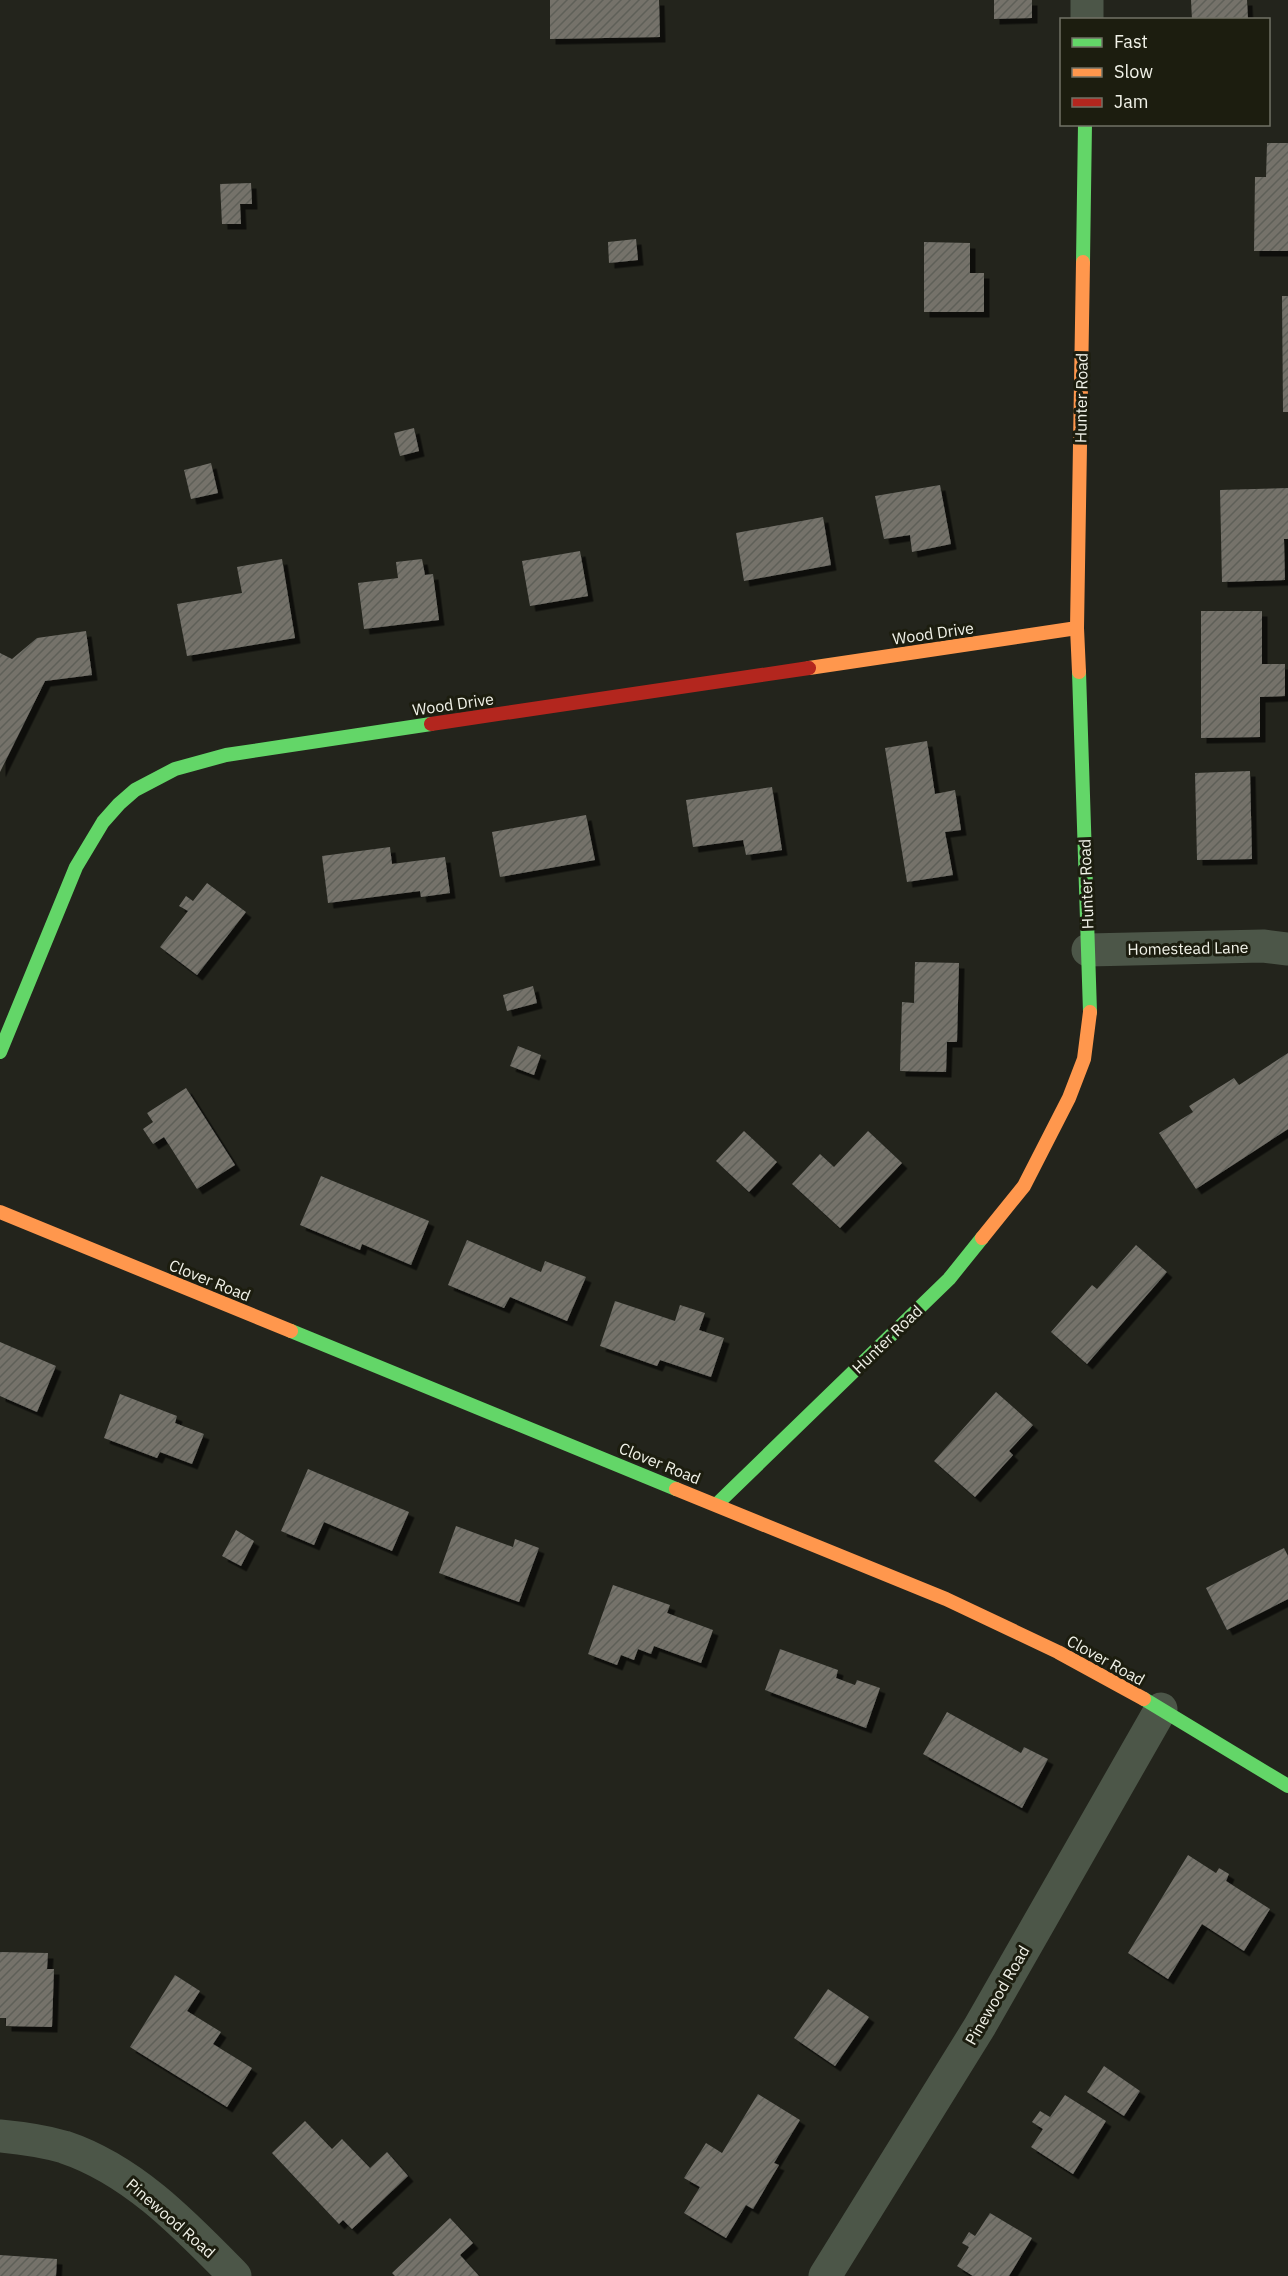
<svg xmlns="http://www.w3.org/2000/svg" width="1288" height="2276" font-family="'IBM Plex Sans',sans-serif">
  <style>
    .building { fill: url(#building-hatch); filter: url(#shadow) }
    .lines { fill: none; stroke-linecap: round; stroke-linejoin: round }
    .street { stroke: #4c5648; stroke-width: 33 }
    .fast { stroke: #63d668; stroke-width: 14 }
    .slow { stroke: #ff974d; stroke-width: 14 }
    .jam { stroke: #b3261e; stroke-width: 14 }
    .labels { text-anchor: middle; stroke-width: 6; stroke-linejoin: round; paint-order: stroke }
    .street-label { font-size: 16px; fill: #f1f2e8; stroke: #1c1d0f }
  </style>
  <defs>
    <pattern id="building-hatch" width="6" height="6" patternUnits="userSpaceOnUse" patternTransform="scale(1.5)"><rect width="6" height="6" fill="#74726b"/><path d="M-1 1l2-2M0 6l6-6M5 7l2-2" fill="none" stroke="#5e5e58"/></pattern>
    <filter id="shadow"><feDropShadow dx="5.5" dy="5.5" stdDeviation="0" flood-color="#0009"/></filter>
  </defs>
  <rect width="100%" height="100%" fill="#23241c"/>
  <g class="building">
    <polygon points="550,0 659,0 660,37 550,39"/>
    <polygon points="994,0 1032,0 1032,18 994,19"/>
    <polygon points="1191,0 1247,0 1248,20 1192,20"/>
    <polygon points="1267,143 1288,143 1288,251 1254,251 1255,177 1266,177"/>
    <polygon points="251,183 252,204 240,204 241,224 222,224 220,184"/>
    <polygon points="636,239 638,260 609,263 608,242"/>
    <polygon points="924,242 970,243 970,273 984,273 984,312 924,312"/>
    <polygon points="1282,296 1288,296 1288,412 1283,412"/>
    <polygon points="414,428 419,451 400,456 394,433"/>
    <polygon points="211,463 218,493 191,499 184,470"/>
    <polygon points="940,485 951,544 912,552 910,535 884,539 875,496"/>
    <polygon points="1288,488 1288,539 1284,539 1285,580 1222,582 1220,490"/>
    <polygon points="823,517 831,565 744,581 736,533"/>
    <polygon points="580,551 588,596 530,606 522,561"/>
    <polygon points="282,559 295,638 187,656 177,604 242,593 237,567"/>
    <polygon points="422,559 425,575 433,574 439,620 364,629 358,583 398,578 396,562"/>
    <polygon points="1201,611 1262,611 1262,664 1285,664 1285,696 1260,697 1260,737 1201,738"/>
    <polygon points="86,631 92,675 45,681 0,772 0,653 12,659 37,638"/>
    <polygon points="927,741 935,794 955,790 961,830 945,832 953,875 907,882 885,748"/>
    <polygon points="1250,771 1252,859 1197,860 1195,773"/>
    <polygon points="772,787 782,850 746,855 743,840 693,847 686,800"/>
    <polygon points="586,815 595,860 500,877 492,832"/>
    <polygon points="390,847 392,864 445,857 450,893 421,897 420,891 328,903 322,856"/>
    <polygon points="207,883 246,912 197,975 160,947 188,911 179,906 186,896 193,901"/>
    <polygon points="915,962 959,963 957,1042 947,1042 946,1072 900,1071 902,1002 914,1003"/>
    <polygon points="533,986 537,1003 507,1011 503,995"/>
    <polygon points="518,1046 541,1055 534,1075 510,1066"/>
    <polygon points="1288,1053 1288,1129 1196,1189 1159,1133 1193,1112 1189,1106 1234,1078 1239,1085"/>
    <polygon points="186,1088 235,1165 197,1189 164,1137 153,1144 143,1129 153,1122 147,1113"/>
    <polygon points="744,1131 777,1162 749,1192 716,1161"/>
    <polygon points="868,1131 902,1163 840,1228 792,1184 820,1154 834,1167"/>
    <polygon points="321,1176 429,1221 411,1265 362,1244 360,1250 300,1225"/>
    <polygon points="467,1240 541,1272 545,1261 586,1277 567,1321 510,1297 504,1308 448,1285"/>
    <polygon points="1136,1245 1167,1272 1087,1364 1051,1332 1092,1285 1097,1289"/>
    <polygon points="615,1301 675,1321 680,1305 705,1313 699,1330 724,1338 711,1377 660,1360 657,1366 600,1346"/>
    <polygon points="0,1342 56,1366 37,1412 0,1396"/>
    <polygon points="996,1392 1033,1425 1009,1451 1013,1455 975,1497 934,1461"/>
    <polygon points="120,1394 177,1416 175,1423 204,1434 192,1464 160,1452 157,1458 104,1438"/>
    <polygon points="308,1469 409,1512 392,1551 324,1522 314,1545 281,1531"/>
    <polygon points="456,1526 513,1547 515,1539 539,1548 519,1602 439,1573"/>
    <polygon points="236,1530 254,1541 241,1566 222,1556"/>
    <polygon points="1284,1548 1288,1556 1288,1599 1227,1630 1206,1588"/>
    <polygon points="613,1585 670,1605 667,1613 713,1630 701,1663 654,1646 651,1654 638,1649 634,1660 621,1655 617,1665 588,1654"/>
    <polygon points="780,1649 838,1670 836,1678 855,1685 857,1680 880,1688 866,1728 765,1690"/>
    <polygon points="947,1712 1021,1753 1024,1747 1048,1759 1022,1808 923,1754"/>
    <polygon points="1188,1855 1216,1873 1219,1868 1229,1874 1226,1881 1270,1909 1244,1951 1202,1924 1168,1979 1128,1953"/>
    <polygon points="0,1952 48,1953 47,1969 54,1969 52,2027 6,2026 6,2018 0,2018"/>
    <polygon points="175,1975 200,1991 187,2011 221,2032 213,2044 252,2068 227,2107 130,2047"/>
    <polygon points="828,1989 869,2017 835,2066 794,2038"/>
    <polygon points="1104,2066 1140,2091 1124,2116 1087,2092"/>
    <polygon points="758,2094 800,2120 774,2163 779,2165 753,2209 746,2205 726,2238 684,2213 700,2187 684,2178 706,2143 722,2153"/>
    <polygon points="1065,2095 1106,2121 1073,2174 1031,2147 1043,2129 1032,2122 1040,2111 1050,2117"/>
    <polygon points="305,2121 332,2149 342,2139 370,2168 387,2152 408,2176 352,2229 343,2220 339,2224 272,2153"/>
    <polygon points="990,2213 1032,2238 1009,2276 973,2276 957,2266 969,2247 962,2243 969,2232 975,2236"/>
    <polygon points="450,2218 473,2243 460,2255 479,2276 395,2276 392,2273"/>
    <polygon points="0,2255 57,2259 56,2276 0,2276"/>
  </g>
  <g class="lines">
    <g class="street">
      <polyline points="1087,20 1087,0"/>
      <polyline points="1088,950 1263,946 1288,949"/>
      <path d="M 0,2136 C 21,2138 43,2141 64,2147 C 133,2170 185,2225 235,2276"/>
      <polyline points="825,2276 980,2026 1161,1709"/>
    </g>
    <g class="fast">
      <polyline points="1083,262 1085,124"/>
      <polyline points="1079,672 1090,1012"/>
      <polyline points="0,1052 76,867 103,822 119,804 135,790 175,769 226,755 431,724"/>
      <polyline points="291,1331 676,1489"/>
      <polyline points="717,1504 949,1279 982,1238"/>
      <polyline points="1144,1699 1288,1786"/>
    </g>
    <g class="slow">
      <polyline points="809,668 1077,628"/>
      <polyline points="1079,672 1077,628 1083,262"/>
      <polyline points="0,1212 291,1331"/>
      <polyline points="982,1238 1024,1186 1069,1098 1084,1059 1090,1012"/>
      <polyline points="676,1489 946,1599 1058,1652 1144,1699"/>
    </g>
    <polyline class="jam" points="431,724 809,668"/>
  </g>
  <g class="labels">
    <g class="street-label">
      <text transform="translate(1081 398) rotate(-89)" y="6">Hunter Road</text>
      <text transform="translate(933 633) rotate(-8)" y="6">Wood Drive</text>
      <text transform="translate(453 704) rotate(-8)" y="6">Wood Drive</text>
      <text transform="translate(1086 884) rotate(-92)" y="6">Hunter Road</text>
      <text transform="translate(1188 948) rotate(-1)" y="6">Homestead Lane</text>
      <text transform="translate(210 1280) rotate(22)" y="6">Clover Road</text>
      <text transform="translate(887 1339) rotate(-44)" y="6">Hunter Road</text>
      <text transform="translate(660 1463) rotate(22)" y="6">Clover Road</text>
      <text transform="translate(1106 1660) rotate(29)" y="6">Clover Road</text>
      <text transform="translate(997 1995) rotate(-60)" y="6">Pinewood Road</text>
      <text transform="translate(171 2218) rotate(41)" y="6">Pinewood Road</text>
    </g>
  </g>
  <rect x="1060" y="18" width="210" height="108" fill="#1c1d0f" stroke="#717266" stroke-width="1.5"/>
  <rect x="1072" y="38" width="30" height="9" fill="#63d668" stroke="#717266" stroke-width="1.5"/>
  <text x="1114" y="48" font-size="18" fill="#f1f2e8">Fast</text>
  <rect x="1072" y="68" width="30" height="9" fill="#ff974d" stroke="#717266" stroke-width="1.5"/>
  <text x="1114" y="78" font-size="18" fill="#f1f2e8">Slow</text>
  <rect x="1072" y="98" width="30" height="9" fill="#b3261e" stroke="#717266" stroke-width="1.5"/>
  <text x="1114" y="108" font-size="18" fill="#f1f2e8">Jam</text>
</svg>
